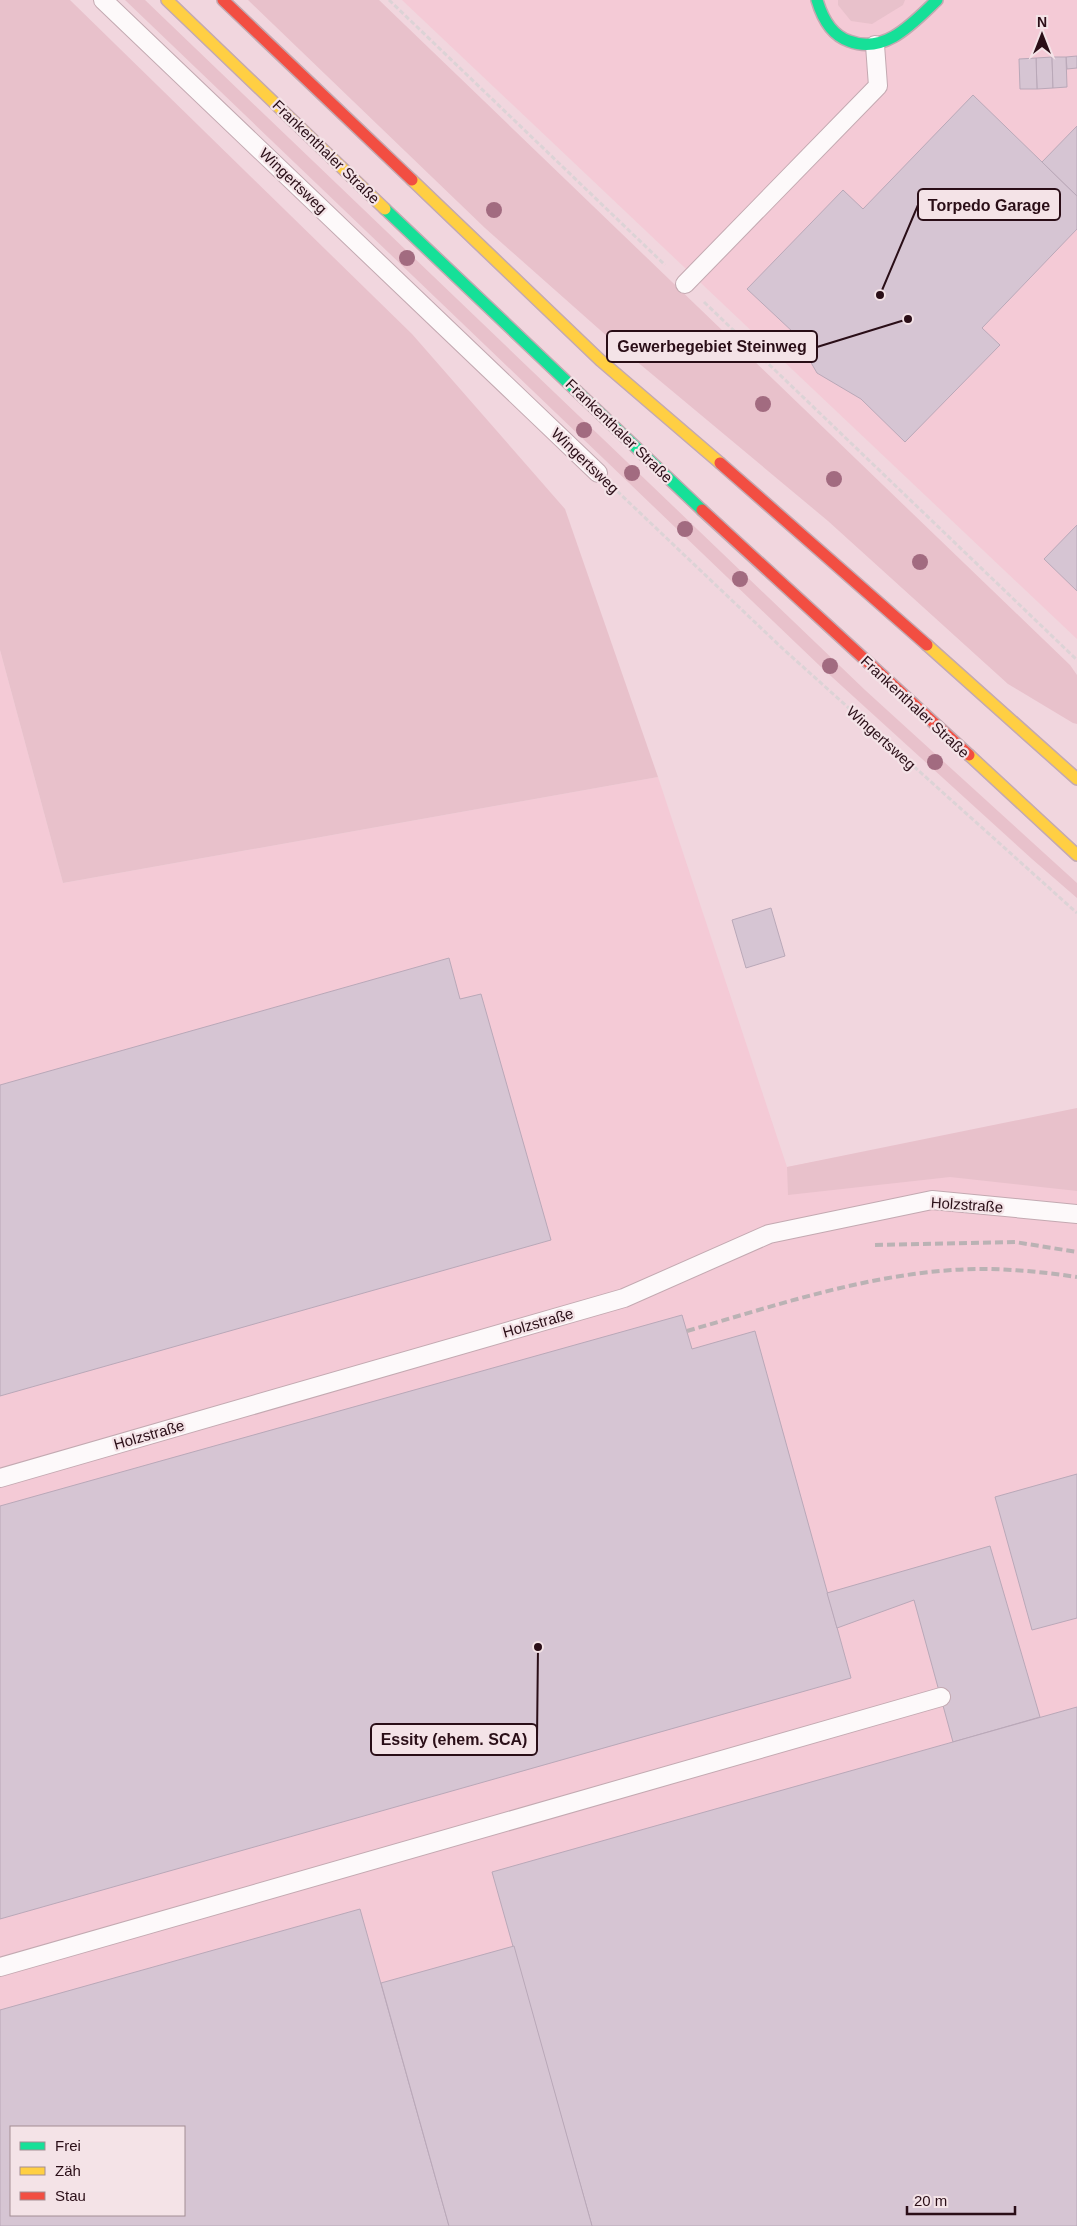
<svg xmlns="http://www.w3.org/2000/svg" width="1077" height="2226" font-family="Helvetica,sans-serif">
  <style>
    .built { fill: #f4cad6; fill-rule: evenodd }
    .green { fill: #e8c1cb }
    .building { fill: #d6c5d3; stroke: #b9a8b8; fill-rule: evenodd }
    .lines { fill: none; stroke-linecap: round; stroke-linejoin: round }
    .lane-casing { stroke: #c3a9b1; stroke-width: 20 }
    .fast-casing { stroke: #c3a9b1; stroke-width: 14 }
    .slow-casing { stroke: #c3a9b1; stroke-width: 14 }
    .jam-casing { stroke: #c3a9b1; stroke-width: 14 }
    .path { stroke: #dcd3d6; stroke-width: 3; stroke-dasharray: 5 2.5; stroke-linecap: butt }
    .lane { stroke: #fdf9fa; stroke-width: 18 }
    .fast { stroke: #16e098; stroke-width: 11 }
    .slow { stroke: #ffcf43; stroke-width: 11 }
    .jam { stroke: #f24e42; stroke-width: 11 }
    .rail { stroke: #bab2b4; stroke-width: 4; stroke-dasharray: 8 4; stroke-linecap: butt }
    .tree { fill: #a26b80 }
    .labels { text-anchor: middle; stroke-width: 4.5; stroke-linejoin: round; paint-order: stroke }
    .street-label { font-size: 15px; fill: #2a0e17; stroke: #f4e3e7 }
    .leader { fill: none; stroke: #2a0e17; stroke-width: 2 }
    .callout-dot { fill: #2a0e17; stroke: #f4e3e7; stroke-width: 2 }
    .callout { fill: #f4e3e7; stroke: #2a0e17; stroke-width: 2 }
    .callout-label { font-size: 16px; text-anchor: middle; font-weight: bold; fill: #2a0e17 }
  </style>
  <rect width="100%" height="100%" fill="#f1d6de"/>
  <g class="built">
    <polygon points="402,0 1077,0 1077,639"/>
    <path d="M 0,650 L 63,883 L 658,777 L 787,1167 L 1077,1112 L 1077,2226 L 0,2226 ZM 11,2127 L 184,2127 L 184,2215 L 11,2215 Z"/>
  </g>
  <g class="green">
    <polygon points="0,0 70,0 412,334 565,509 658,777 63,883 0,650"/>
    <polygon points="125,0 145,0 865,690 1077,883 1077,898 1032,859 821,667"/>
    <polygon points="248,0 379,0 1070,665 1077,675 1077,724 1073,723 1008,684 828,521 617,345 485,228"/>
    <polygon points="838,0 905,0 903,5 872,24 851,21 838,5"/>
    <polygon points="1077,1108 1077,1191 950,1177 788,1195 787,1167"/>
  </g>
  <g class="building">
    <polygon points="1077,56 1077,68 1067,69 1066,57"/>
    <polygon points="1052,57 1053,88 1037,89 1036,58"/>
    <polygon points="1052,57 1066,57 1067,87 1053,88"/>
    <polygon points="1036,58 1037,89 1020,89 1019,59"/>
    <polygon points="973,95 1077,196 1077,229 982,328 1000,345 905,442 861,399 817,373 794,333 747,289 843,190 863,209"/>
    <polygon points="1077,126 1077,196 1042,162"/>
    <polygon points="1077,525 1077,591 1044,559"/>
    <polygon points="771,908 785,956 746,968 732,920"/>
    <polygon points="449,958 460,999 481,994 551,1240 0,1396 0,1085"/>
    <polygon points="682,1315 692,1349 755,1331 851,1678 0,1919 0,1506"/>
    <polygon points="1077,1474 1077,1618 1032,1630 995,1497"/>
    <polygon points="990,1546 1040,1717 953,1742 914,1600 837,1628 827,1593"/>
    <polygon points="1077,1707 1077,2226 592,2226 492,1872"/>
    <path d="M 360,1909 L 449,2226 L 0,2226 L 0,2010 ZM 11,2127 L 184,2127 L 184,2215 L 11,2215 Z"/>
    <polygon points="514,1946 592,2226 449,2226 381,1983"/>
  </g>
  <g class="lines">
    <defs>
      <g id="lane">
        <polyline points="103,0 598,473"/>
        <polyline points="685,284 878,86 875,45"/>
        <polyline points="0,1478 624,1298 769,1234 932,1200 1077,1214"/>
        <polyline points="0,1967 941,1697"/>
      </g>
      <g id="fast">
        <path d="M 817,0 C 822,17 831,35 849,41 C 885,55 913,23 937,0"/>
        <polyline points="385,209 702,510"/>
      </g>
      <g id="slow">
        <polyline points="167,0 385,209"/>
        <polyline points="412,180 600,360 720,463"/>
        <polyline points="927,645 1077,779"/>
        <polyline points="969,755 1077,855"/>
      </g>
      <g id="jam">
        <polyline points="223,0 412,180"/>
        <polyline points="720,463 927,645"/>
        <polyline points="702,510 969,755"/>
      </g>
    </defs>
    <use href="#lane" class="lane-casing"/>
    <use href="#fast" class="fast-casing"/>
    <use href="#slow" class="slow-casing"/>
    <use href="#jam" class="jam-casing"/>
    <g class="path">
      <polyline points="389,0 665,265"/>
      <polyline points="704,302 1077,660"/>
      <polyline points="617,491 782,648 1077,913"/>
    </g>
    <use href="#lane" class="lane"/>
    <use href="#fast" class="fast"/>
    <use href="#slow" class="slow"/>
    <use href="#jam" class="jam"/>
    <g class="rail">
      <polyline points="875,1245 1015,1242 1077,1252"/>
      <path d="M 687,1331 C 774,1306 862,1276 953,1270 C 994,1267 1036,1271 1077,1277"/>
    </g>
  </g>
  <g class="tree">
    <circle cx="494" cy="210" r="8"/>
    <circle cx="407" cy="258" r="8"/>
    <circle cx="763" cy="404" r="8"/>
    <circle cx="584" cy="430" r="8"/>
    <circle cx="632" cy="473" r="8"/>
    <circle cx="834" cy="479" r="8"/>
    <circle cx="685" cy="529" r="8"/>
    <circle cx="920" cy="562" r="8"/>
    <circle cx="740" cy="579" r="8"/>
    <circle cx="830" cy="666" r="8"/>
    <circle cx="935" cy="762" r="8"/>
  </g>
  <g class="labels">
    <g class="street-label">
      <text transform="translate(326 152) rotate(44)" y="5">Frankenthaler Straße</text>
      <text transform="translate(293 181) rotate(44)" y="5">Wingertsweg</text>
      <text transform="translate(619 431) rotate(44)" y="5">Frankenthaler Straße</text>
      <text transform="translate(585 461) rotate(44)" y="5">Wingertsweg</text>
      <text transform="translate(915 707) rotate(43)" y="5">Frankenthaler Straße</text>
      <text transform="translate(881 738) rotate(42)" y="5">Wingertsweg</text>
      <text transform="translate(967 1205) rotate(4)" y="5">Holzstraße</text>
      <text transform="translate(538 1323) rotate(-16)" y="5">Holzstraße</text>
      <text transform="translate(149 1435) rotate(-16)" y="5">Holzstraße</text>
    </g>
  </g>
  <path class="leader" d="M880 295L918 205M908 319L817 347M538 1647L537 1739"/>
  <g class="callout-dot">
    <circle cx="880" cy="295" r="5"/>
    <circle cx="908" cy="319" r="5"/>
    <circle cx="538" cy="1647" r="5"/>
  </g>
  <g class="callout">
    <rect x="918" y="189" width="142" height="31" rx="5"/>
    <rect x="607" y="331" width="210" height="31" rx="5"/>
    <rect x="371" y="1724" width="166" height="31" rx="5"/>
  </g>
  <g class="callout-label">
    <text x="989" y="211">Torpedo Garage</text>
    <text x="712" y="352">Gewerbegebiet Steinweg</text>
    <text x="454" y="1745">Essity (ehem. SCA)</text>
  </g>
  <rect x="10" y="2126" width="175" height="90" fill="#f4e3e7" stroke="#a38e94"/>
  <rect x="20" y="2142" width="25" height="8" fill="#16e098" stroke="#a38e94"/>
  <text x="55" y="2151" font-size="15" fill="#2a0e17">Frei</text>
  <rect x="20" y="2167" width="25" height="8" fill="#ffcf43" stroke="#a38e94"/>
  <text x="55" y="2176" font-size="15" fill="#2a0e17">Zäh</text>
  <rect x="20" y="2192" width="25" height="8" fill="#f24e42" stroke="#a38e94"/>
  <text x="55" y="2201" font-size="15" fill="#2a0e17">Stau</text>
  <g transform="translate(1042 35)" stroke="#f4e3e7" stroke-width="4" paint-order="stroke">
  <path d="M0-4L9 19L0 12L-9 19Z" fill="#2a0e17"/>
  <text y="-8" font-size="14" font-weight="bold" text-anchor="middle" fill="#2a0e17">N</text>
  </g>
  <path d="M907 2206v8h108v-8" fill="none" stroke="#2a0e17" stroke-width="2.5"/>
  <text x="914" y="2206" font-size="15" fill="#2a0e17" stroke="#f4e3e7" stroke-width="4" paint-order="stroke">20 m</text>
</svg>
